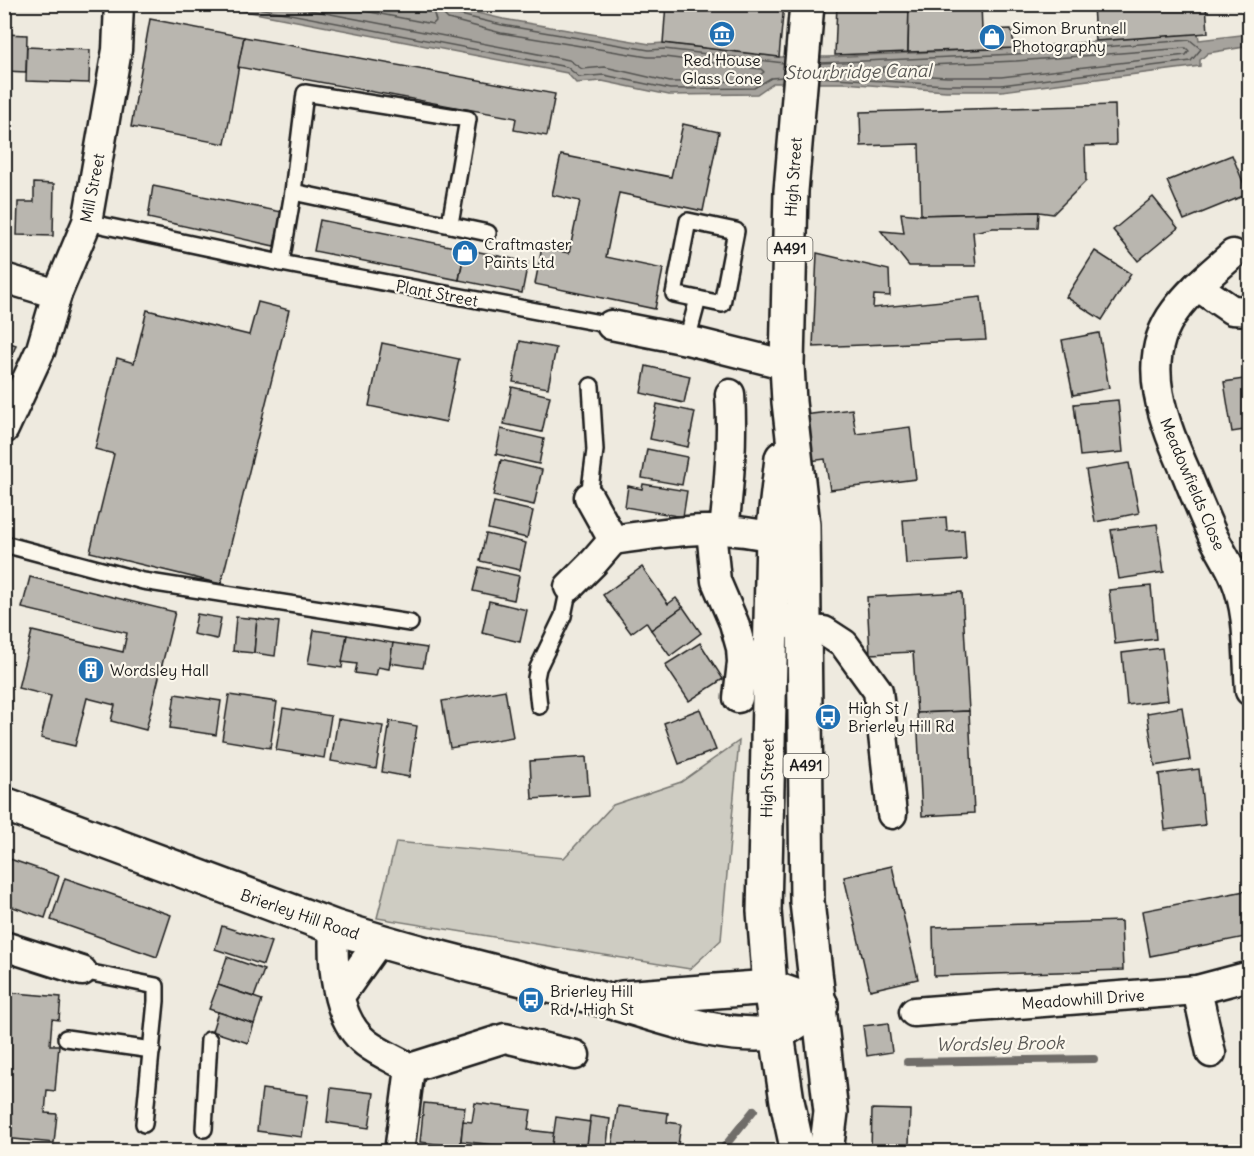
<svg xmlns="http://www.w3.org/2000/svg" width="1254" height="1156" font-family="Delius,sans-serif">
  <style>
    .green { fill: #ceccc2; stroke: #75746f; stroke-width: 1.5 }
    .water { fill: #a6a39d; stroke: #6f6d69; stroke-width: 1.5 }
    .lines { fill: none; stroke-linecap: round; stroke-linejoin: round }
    .shore { stroke: #535250; stroke-width: 1.5 }
    .stream { stroke: #6f6d69; stroke-width: 8 }
    .building { fill: #b9b6af; stroke: #1c1c1c; stroke-width: 1.5 }
    .lane-casing { stroke: #1c1c1c; stroke-width: 20 }
    .street-casing { stroke: #1c1c1c; stroke-width: 33 }
    .secondary-casing { stroke: #1c1c1c; stroke-width: 38 }
    .highway-casing { stroke: #1c1c1c; stroke-width: 38 }
    .lane { stroke: #fbf7ec; stroke-width: 15 }
    .street { stroke: #fbf7ec; stroke-width: 28 }
    .secondary { stroke: #fbf7ec; stroke-width: 33 }
    .highway { stroke: #fbf7ec; stroke-width: 33 }
    .labels { text-anchor: middle; stroke-width: 4.5; stroke-linejoin: round; paint-order: stroke }
    .shield { fill: #fbf7ec; stroke: #5f5e5a; stroke-width: 1.5 }
    .shield-label { font-size: 15px; font-weight: bold; fill: #1c1c1c }
    .poi-label { font-size: 16px; fill: #1c1c1c; stroke: #fbf7ec; text-anchor: start }
    .street-label { font-size: 16px; fill: #1c1c1c; stroke: #fbf7ec }
    .water-label { font-size: 18px; font-style: italic; fill: #5a5956; stroke: #fbf7ec }
  </style>
  <rect width="100%" height="100%" fill="#eeeadf"/>
  <filter id="ink" filterUnits="userSpaceOnUse"><feTurbulence type="fractalNoise" baseFrequency=".0167" numOctaves="2"/><feDisplacementMap in="SourceGraphic" scale="12" xChannelSelector="R" yChannelSelector="G"/><feConvolveMatrix kernelMatrix="1 2 1 2 8 2 1 2 1" color-interpolation-filters="sRGB"/></filter>
  <g filter="url(#ink)">
    <polygon class="green" points="739,741 721,940 690,969 377,918 396,842 564,858 613,805 681,782"/>
    <polygon class="water" points="213,5 443,5 503,19 650,44 664,43 779,57 828,57 1015,48 1198,33 1199,40 1249,34 1250,46 1208,53 1200,60 1200,66 1002,91 946,91 844,83 773,83 757,94 669,95 602,81 576,83 567,73"/>
    <g class="lines">
      <g class="shore">
        <polyline points="238,4 567,67 579,77 604,75 670,89 754,88 771,78 783,77"/>
        <polyline points="279,4 569,60 582,69 605,67 670,82 752,81 764,72 761,69 664,57 648,57 501,33 448,19 442,13 440,4"/>
        <polyline points="328,4 433,24 436,21 431,4"/>
        <polyline points="448,4 448,10 452,13 502,25 649,50 664,49 784,63"/>
        <polygon points="1186,48 1189,51 1186,55 1001,77 947,77 884,73 882,70 884,67 1016,61"/>
        <polyline points="819,77 947,85 1001,85 1191,61 1201,49 1190,40 1016,54 820,63"/>
      </g>
      <g class="stream">
        <polyline points="907,1062 1094,1059"/>
        <polyline points="720,1152 754,1110"/>
      </g>
    </g>
    <g class="building">
      <polygon points="666,4 727,4 761,9 761,4 784,4 779,57 663,43"/>
      <polygon points="837,4 909,4 908,52 835,55"/>
      <polygon points="909,4 981,4 982,30 1011,29 1015,48 908,52"/>
      <polygon points="1093,4 1206,4 1208,33 1095,41"/>
      <polygon points="150,19 244,37 225,144 131,127"/>
      <polygon points="4,34 27,35 26,72 4,71"/>
      <polygon points="244,37 555,94 547,136 514,130 516,118 238,67"/>
      <polygon points="27,47 90,50 89,83 26,81"/>
      <polygon points="1115,105 1116,145 1085,146 1086,181 1053,214 1039,212 921,215 919,144 861,146 860,112"/>
      <polygon points="683,124 719,132 703,211 619,193 606,257 663,269 655,309 535,284 542,247 569,253 580,201 552,195 561,155 671,177"/>
      <polygon points="1232,155 1248,194 1184,220 1167,181"/>
      <polygon points="34,183 54,184 53,236 17,235 18,202 34,202"/>
      <polygon points="153,186 282,212 274,246 148,218"/>
      <polygon points="1153,197 1178,228 1138,261 1113,230"/>
      <rect x="4" y="202" width="6" height="33"/>
      <polygon points="1039,212 1038,228 993,228 973,232 976,266 909,266 881,231 904,233 901,213 921,215"/>
      <polygon points="320,220 465,249 459,280 314,251"/>
      <polygon points="465,249 528,262 522,293 459,280"/>
      <polygon points="1095,251 1131,274 1102,320 1066,297"/>
      <polygon points="817,253 889,270 890,296 874,295 873,308 981,297 986,340 813,347"/>
      <polygon points="258,302 289,310 221,584 90,552 114,454 95,449 117,358 134,363 147,310 249,335"/>
      <polygon points="1099,333 1109,388 1073,395 1062,340"/>
      <polygon points="4,341 16,345 4,377"/>
      <polygon points="520,341 556,348 548,388 513,382"/>
      <polygon points="382,343 459,359 446,422 369,406"/>
      <polygon points="646,366 690,376 684,403 641,393"/>
      <polygon points="1250,378 1250,429 1232,432 1224,382"/>
      <polygon points="512,387 550,396 542,432 504,424"/>
      <polygon points="1118,400 1123,452 1080,456 1074,404"/>
      <polygon points="657,404 695,412 688,447 650,439"/>
      <polygon points="852,409 856,434 910,427 916,479 830,490 825,459 810,461 804,415"/>
      <polygon points="501,429 544,439 539,464 496,454"/>
      <polygon points="647,449 687,457 682,485 642,478"/>
      <polygon points="501,460 542,470 534,505 493,496"/>
      <polygon points="1129,463 1139,513 1095,522 1086,470"/>
      <polygon points="643,484 687,491 683,517 625,507 628,486 642,489"/>
      <polygon points="494,502 533,511 527,538 488,529"/>
      <polygon points="946,517 947,531 964,530 966,560 906,564 903,520"/>
      <polygon points="1157,524 1164,572 1119,579 1111,530"/>
      <polygon points="486,534 526,543 520,570 480,561"/>
      <polygon points="479,567 519,576 514,600 473,591"/>
      <polygon points="642,567 668,604 676,598 683,607 651,630 646,622 631,633 603,595"/>
      <polygon points="30,577 175,612 146,730 111,721 115,705 87,698 75,746 41,738 51,696 18,688 32,631 123,652 127,633 22,608"/>
      <polygon points="1151,586 1156,639 1115,644 1109,590"/>
      <polygon points="962,592 969,711 917,713 913,652 870,654 867,597"/>
      <polygon points="489,601 527,610 520,642 482,633"/>
      <polygon points="683,607 701,633 670,656 651,630"/>
      <polygon points="197,614 221,618 217,639 193,634"/>
      <polygon points="236,617 257,619 254,653 233,651"/>
      <polygon points="257,619 279,622 275,656 254,653"/>
      <polygon points="314,630 347,635 342,668 308,663"/>
      <polygon points="347,635 393,643 389,669 378,667 376,676 355,673 357,664 342,662"/>
      <polygon points="393,643 427,648 423,668 390,663"/>
      <polygon points="700,643 723,679 689,701 665,665"/>
      <polygon points="1162,648 1168,700 1127,705 1122,653"/>
      <polygon points="505,690 513,737 450,748 442,701"/>
      <polygon points="175,694 221,701 216,735 170,728"/>
      <polygon points="229,695 277,702 270,748 222,740"/>
      <polygon points="1182,707 1190,760 1155,766 1147,713"/>
      <polygon points="283,708 331,716 324,758 276,750"/>
      <polygon points="700,709 716,750 679,764 664,723"/>
      <polygon points="969,711 974,813 922,816 917,713"/>
      <polygon points="338,719 383,726 376,769 331,761"/>
      <polygon points="390,721 417,726 409,777 382,772"/>
      <polygon points="586,757 589,795 532,799 530,761"/>
      <polygon points="1199,769 1205,825 1165,830 1159,774"/>
      <polygon points="4,857 59,876 45,918 4,904"/>
      <polygon points="892,866 918,979 870,990 844,877"/>
      <polygon points="65,878 171,915 157,957 51,920"/>
      <polygon points="1250,890 1250,936 1150,956 1142,911"/>
      <polygon points="1121,921 1123,970 934,976 933,927"/>
      <polygon points="222,926 271,942 263,965 215,949"/>
      <polygon points="227,957 264,970 254,997 218,985"/>
      <polygon points="218,985 262,1000 254,1024 209,1009"/>
      <polygon points="4,992 61,997 59,1020 52,1019 50,1045 59,1045 55,1091 47,1090 45,1113 57,1114 54,1143 4,1138"/>
      <polygon points="218,1012 254,1024 248,1043 212,1031"/>
      <polygon points="888,1023 892,1052 867,1056 863,1026"/>
      <polygon points="331,1088 374,1093 369,1128 327,1122"/>
      <polygon points="262,1089 308,1095 302,1137 257,1131"/>
      <polygon points="424,1103 465,1107 460,1147 420,1142"/>
      <polygon points="475,1103 531,1110 528,1130 554,1133 551,1152 461,1141 463,1121 472,1122"/>
      <polygon points="618,1106 668,1113 667,1122 681,1124 677,1152 639,1152 612,1147"/>
      <polygon points="872,1109 910,1110 909,1146 920,1147 920,1152 871,1152"/>
      <polygon points="590,1116 610,1119 606,1152 586,1152"/>
      <polygon points="556,1117 590,1122 586,1152 551,1152"/>
    </g>
    <g class="lines">
      <defs>
        <g id="lane">
          <polyline points="293,192 488,233"/>
          <polygon points="688,221 736,231 722,304 674,294"/>
          <polyline points="87,222 281,263 611,325"/>
          <polyline points="281,263 293,192 305,93 468,119 450,224"/>
          <polyline points="687,340 698,299"/>
          <polyline points="589,497 595,450 591,386"/>
          <polyline points="4,544 143,581 410,623"/>
          <polyline points="539,706 536,678 538,668 563,616 569,587"/>
          <polyline points="82,971 156,986 156,1001 144,1124"/>
          <polyline points="66,1038 152,1050"/>
          <polyline points="204,1129 209,1040"/>
        </g>
        <g id="street">
          <path d="M 1233,254 C 1213,272 1191,289 1175,311 C 1137,361 1165,425 1187,475 C 1195,495 1203,514 1212,534 C 1219,549 1229,563 1235,578 C 1250,613 1247,653 1250,691"/>
          <polyline points="4,278 57,294"/>
          <polyline points="1197,286 1232,310 1250,311"/>
          <polyline points="611,325 687,340 787,365"/>
          <polyline points="4,429 41,349 57,294 87,222 117,50 119,4"/>
          <polyline points="711,530 716,581 734,623 741,648 742,662 738,698"/>
          <path d="M 724,530 C 729,485 733,440 730,394"/>
          <path d="M 613,540 C 672,531 736,521 793,544"/>
          <polyline points="569,587 594,562 613,540 589,497"/>
          <polyline points="784,621 804,630 824,631 844,644 878,691 892,814"/>
          <path d="M 334,927 C 332,963 335,1019 366,1043 C 379,1053 396,1060 410,1068 L 399,1152"/>
          <polyline points="4,946 82,971"/>
          <polyline points="1197,990 1211,1053"/>
          <polyline points="340,996 379,941"/>
          <polyline points="914,1012 1197,990 1250,976"/>
          <polyline points="410,1068 505,1038 575,1055"/>
        </g>
        <g id="secondary">
          <path d="M 4,804 L 334,927 C 422,955 512,976 601,999 C 658,1014 714,1039 774,1033 C 786,1031 810,1012 821,1005"/>
          <polyline points="622,998 770,987 821,1005"/>
        </g>
        <g id="highway">
          <polyline points="807,4 791,191 787,365 789,402 803,525 807,902 831,1112 826,1152"/>
          <polyline points="782,458 773,536 764,911 770,987 787,1101 798,1152"/>
        </g>
      </defs>
      <use href="#lane" class="lane-casing"/>
      <use href="#street" class="street-casing"/>
      <use href="#secondary" class="secondary-casing"/>
      <use href="#highway" class="highway-casing"/>
      <use href="#lane" class="lane"/>
      <use href="#street" class="street"/>
      <use href="#secondary" class="secondary"/>
      <use href="#highway" class="highway"/>
    </g>
  </g>
  <defs>
    <symbol id="museum-disc" viewBox="-11 -11 22 22"><circle r="9.5" fill="#1f6fb2" stroke="#fbf7ec"/><path d="M0-6L6-3V-2H-6V-3ZM-5-1h2V3h-2ZM-1-1h2V3h-2ZM3-1h2V3H3ZM-6 4H6V6H-6Z" fill="#fff"/></symbol>
    <symbol id="shop-disc" viewBox="-11 -11 22 22"><circle r="9.5" fill="#1f6fb2" stroke="#fbf7ec"/><path d="M-5-2.5h2.3a2.7 3.5 0 0 1 5.4 0H5L5.5 6h-11ZM-1.5-2.5h3a1.5 2.3 0 0 0-3 0Z" fill="#fff"/></symbol>
    <symbol id="building-disc" viewBox="-11 -11 22 22"><circle r="9.5" fill="#1f6fb2" stroke="#fbf7ec"/><path d="M-4-6H4V6H1V3H-1V6H-4ZM-2.5-4.3h1.7v1.8h-1.7ZM.8-4.3h1.7v1.8H.8ZM-2.5-1h1.7V.8h-1.7ZM.8-1h1.7V.8H.8Z" fill="#fff"/></symbol>
    <symbol id="bus-disc" viewBox="-11 -11 22 22"><circle r="9.5" fill="#1f6fb2" stroke="#fbf7ec"/><path d="M-5-6H5V4H4V6H2V4H-2V6H-4V4H-5ZM-3.5-4V0h7V-4ZM-3.5 1.2v1.5H-2V1.2ZM2 1.2v1.5H3.5V1.2Z" fill="#fff"/></symbol>
  </defs>
  <g fill-rule="evenodd">
    <use href="#museum-disc" x="707" y="19" width="30" height="30"/>
    <use href="#shop-disc" x="977" y="22" width="30" height="30"/>
    <use href="#shop-disc" x="450" y="238" width="30" height="30"/>
    <use href="#building-disc" x="76" y="655" width="30" height="30"/>
    <use href="#bus-disc" x="813" y="702" width="30" height="30"/>
    <use href="#bus-disc" x="516" y="985" width="30" height="30"/>
  </g>
  <g class="labels">
    <g class="shield">
      <rect x="767.5" y="237" width="45" height="24" rx="4.5"/>
      <rect x="783.5" y="754" width="45" height="24" rx="4.5"/>
    </g>
    <g class="shield-label">
      <text x="790" y="254">A491</text>
      <text x="806" y="771">A491</text>
    </g>
    <g class="poi-label">
      <text x="1012" y="34">Simon Bruntnell<tspan x="1012" dy="18">Photography</tspan></text>
      <text x="722" y="66" text-anchor="middle">Red House<tspan x="722" dy="18">Glass Cone</tspan></text>
      <text x="484" y="250">Craftmaster<tspan x="484" dy="18">Paints Ltd</tspan></text>
      <text x="110" y="676">Wordsley Hall</text>
      <text x="848" y="714">High St /<tspan x="848" dy="18">Brierley Hill Rd</tspan></text>
      <text x="550" y="997">Brierley Hill<tspan x="550" dy="18">Rd / High St</tspan></text>
    </g>
    <g class="street-label">
      <text transform="translate(793 177) rotate(-86)" y="6">High Street</text>
      <text transform="translate(92 188) rotate(-79)" y="6">Mill Street</text>
      <text transform="translate(437 293) rotate(11)" y="6">Plant Street</text>
      <text transform="translate(1193 484) rotate(67)" y="6">Meadowfields Close</text>
      <text transform="translate(767 778) rotate(-89)" y="6">High Street</text>
      <text transform="translate(300 914) rotate(19)" y="6">Brierley Hill Road</text>
      <text transform="translate(1083 999) rotate(-4)" y="6">Meadowhill Drive</text>
    </g>
    <g class="water-label">
      <text transform="translate(858 72) rotate(-1)" y="6">Stourbridge Canal</text>
      <text transform="translate(1000 1044) rotate(-1)" y="6">Wordsley Brook</text>
    </g>
  </g>
  <rect width="1254" height="1156" fill="none" stroke="#fbf7ec" stroke-width="24"/>
  <rect x="12" y="12" width="1230" height="1132" fill="none" stroke="#1c1c1c" stroke-width="2" filter="url(#ink)"/>
</svg>
